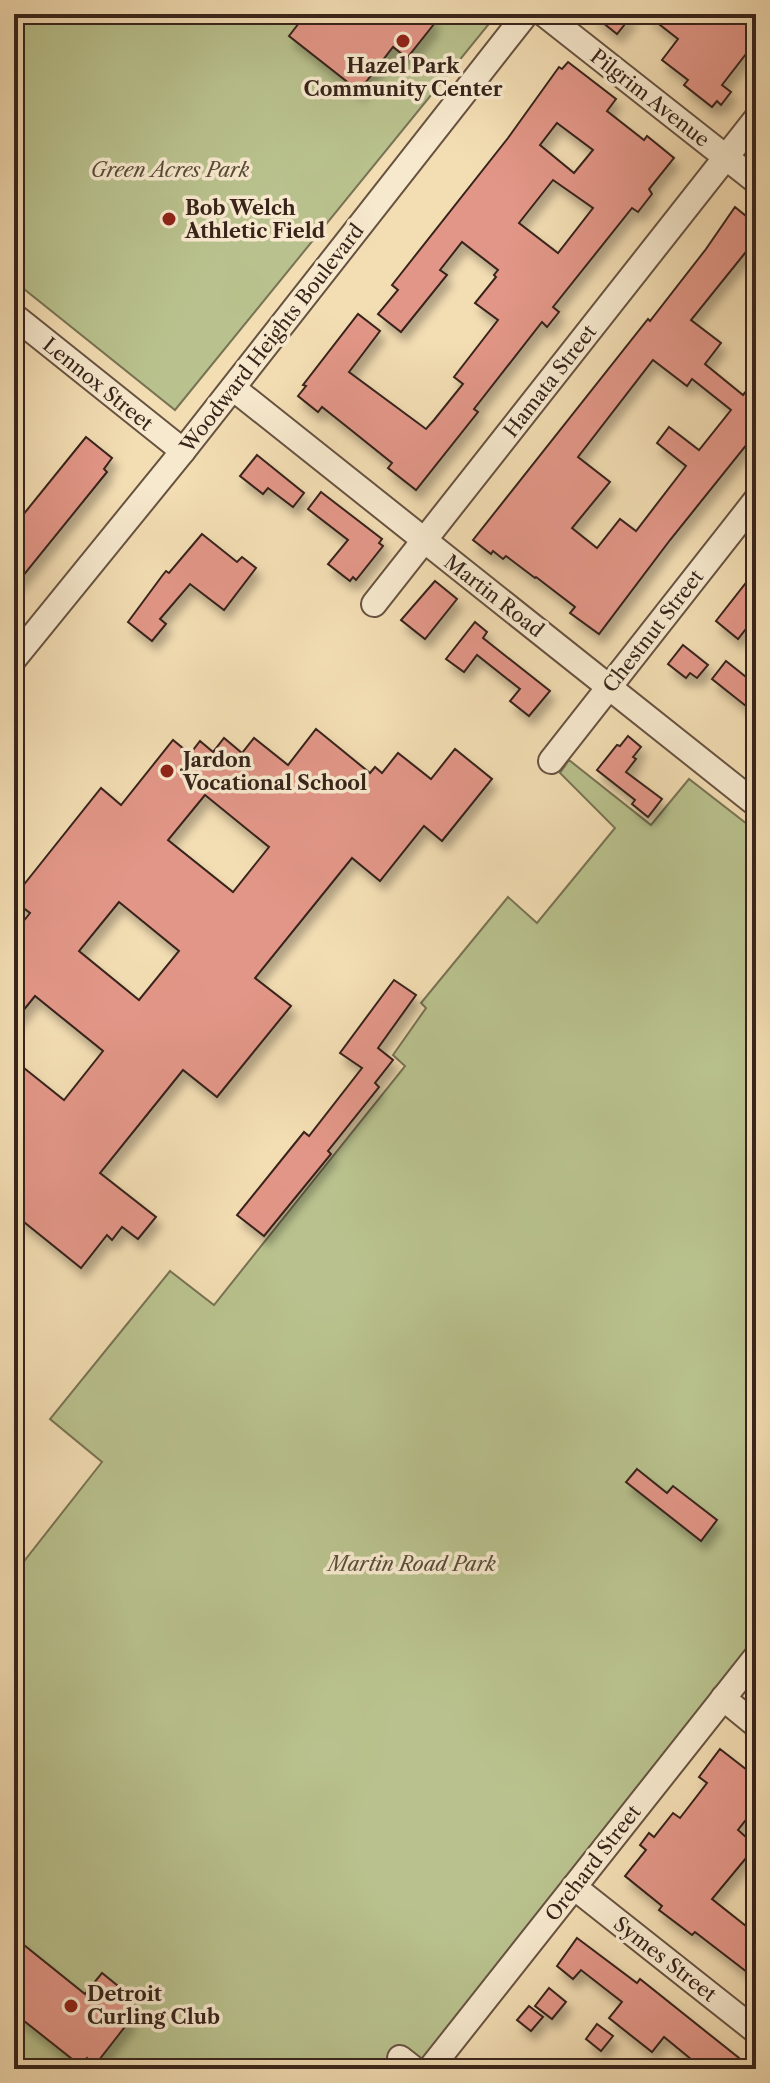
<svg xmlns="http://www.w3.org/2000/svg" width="770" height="2083" font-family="'Libre Caslon Text',serif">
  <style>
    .green { fill: #b9c28e; stroke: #787354; stroke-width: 2 }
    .building { fill: #e29687; stroke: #38241b; stroke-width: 2; fill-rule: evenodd; filter: url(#shadow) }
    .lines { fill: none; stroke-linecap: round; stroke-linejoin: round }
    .minor-casing { stroke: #675241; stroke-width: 28 }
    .minor { stroke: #f7e9ce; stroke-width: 24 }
    .poi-dot { fill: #8f2418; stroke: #f7e9ce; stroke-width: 3 }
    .labels { text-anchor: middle; stroke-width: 7; stroke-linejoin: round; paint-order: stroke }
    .poi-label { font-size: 20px; font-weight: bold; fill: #38241b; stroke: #f7e9ce; text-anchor: start }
    .street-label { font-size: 20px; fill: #38241b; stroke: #f7e9ce }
    .park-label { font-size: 20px; font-style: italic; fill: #584c38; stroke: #f7e9ce }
  </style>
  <defs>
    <filter id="shadow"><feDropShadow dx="5" dy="9" stdDeviation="4" flood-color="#0004"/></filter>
  </defs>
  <rect width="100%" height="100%" fill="#f3ddb3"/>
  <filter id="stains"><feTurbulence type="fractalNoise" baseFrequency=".0025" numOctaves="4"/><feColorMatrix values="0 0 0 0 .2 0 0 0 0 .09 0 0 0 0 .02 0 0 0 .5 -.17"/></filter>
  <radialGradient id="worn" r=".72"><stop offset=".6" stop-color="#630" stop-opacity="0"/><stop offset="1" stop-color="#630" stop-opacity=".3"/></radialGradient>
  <g class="green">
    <polygon points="14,14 497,14 175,410 14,281"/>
    <polygon points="569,760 651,825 689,779 756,831 756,1656 429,2069 382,2069 377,2065 373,2069 14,2069 14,1574 102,1462 50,1419 170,1271 214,1305 405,1066 393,1055 426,1008 421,1003 508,897 537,923 615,828 560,773"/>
  </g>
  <g class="building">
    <polygon points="306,14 434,14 429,20 434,24 407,58 393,47 359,91 289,36"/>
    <polygon points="592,14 633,14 617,34"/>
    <polygon points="646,14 756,14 756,41 722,85 731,92 721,105 717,101 712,107 684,85 688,80 662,60 678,39"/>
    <path d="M 568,62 L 616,99 L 607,111 L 644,140 L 647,136 L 674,158 L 649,189 L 652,194 L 638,212 L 632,208 L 553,307 L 559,312 L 547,327 L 542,322 L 474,409 L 478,412 L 416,490 L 388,468 L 392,463 L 351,430 L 322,407 L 318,412 L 298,396 L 306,386 L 303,385 L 358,314 L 380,331 L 349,372 L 426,429 L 434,420 L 463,384 L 454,377 L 498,320 L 475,303 L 496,277 L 494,275 L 498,270 L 462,242 L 440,270 L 447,275 L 401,332 L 378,314 L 398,290 L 392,285 L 508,138 L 559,67 L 562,69 ZM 557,123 L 593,150 L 574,173 L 540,145 ZM 553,180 L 593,208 L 558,253 L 519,223 Z"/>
    <path d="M 735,207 L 752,221 L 749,225 L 756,230 L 756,262 L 745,253 L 691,320 L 721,343 L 705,364 L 743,395 L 756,379 L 756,433 L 670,540 L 599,634 L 570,613 L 575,607 L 536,577 L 535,578 L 506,556 L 503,559 L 493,551 L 491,554 L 473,540 L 648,319 L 650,321 L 706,249 ZM 653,360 L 687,386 L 692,379 L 731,410 L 699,450 L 669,427 L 657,443 L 686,466 L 636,531 L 620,519 L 597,548 L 572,528 L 610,482 L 578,457 Z"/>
    <polygon points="86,437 112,458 104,469 107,472 14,587 14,526"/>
    <polygon points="257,455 304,493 293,507 268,488 263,494 240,476"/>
    <polygon points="321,492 382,539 379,543 383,546 356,580 353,577 350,581 328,564 348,540 308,509"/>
    <polygon points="202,534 237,562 242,557 256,568 224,610 190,584 160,619 166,624 152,641 128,622 162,576 166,571 169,573"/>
    <polygon points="756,570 756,616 738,639 716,621"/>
    <polygon points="435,581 457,599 425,639 401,620"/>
    <polygon points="475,622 487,632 483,638 550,691 529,716 510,701 520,689 477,655 464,672 446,659"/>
    <polygon points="683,645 708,665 697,678 690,673 686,678 668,664"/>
    <polygon points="726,661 756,685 756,714 712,679"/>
    <path d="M 316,729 L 370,773 L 375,767 L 382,773 L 398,753 L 431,779 L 455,749 L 492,779 L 442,841 L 424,826 L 380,881 L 352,858 L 255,978 L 291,1006 L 217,1097 L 183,1070 L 100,1173 L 156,1217 L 138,1239 L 122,1227 L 112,1240 L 107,1235 L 81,1268 L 14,1214 L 14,1060 L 64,1100 L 103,1051 L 35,996 L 14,1022 L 14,933 L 30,913 L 14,901 L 14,897 L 101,788 L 121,805 L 173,740 L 190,754 L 200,741 L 213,752 L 224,738 L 242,753 L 254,738 L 288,765 ZM 205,795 L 269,847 L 233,892 L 168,840 ZM 119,902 L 179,951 L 139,1000 L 79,951 Z"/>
    <polygon points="628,736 641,747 633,757 636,759 626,772 662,799 648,817 632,804 635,800 597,770 617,745 620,746"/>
    <polygon points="394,980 416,995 378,1048 393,1060 375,1083 379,1087 328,1151 331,1154 264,1236 237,1215 304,1132 309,1136 362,1068 340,1053"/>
    <polygon points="637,1469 667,1493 673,1486 717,1520 701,1541 626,1482"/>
    <polygon points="720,1749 756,1777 756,1807 738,1830 756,1846 712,1899 756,1934 756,1979 695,1932 692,1935 659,1910 662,1906 625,1876 646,1850 640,1845 649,1833 654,1837 673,1813 680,1818 707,1783 699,1777"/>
    <polygon points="14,1937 85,1994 102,1973 134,1999 123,2013 131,2019 95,2065 87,2058 81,2066 14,2013"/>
    <polygon points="577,1938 637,1983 640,1979 739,2058 730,2069 703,2069 664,2037 652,2052 609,2018 622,2002 581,1970 573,1979 557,1966"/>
    <polygon points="549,1988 566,2002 552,2019 535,2006"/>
    <polygon points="529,2006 543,2017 531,2031 517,2020"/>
    <polygon points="597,2024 613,2036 601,2051 586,2039"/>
  </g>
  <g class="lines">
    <defs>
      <g id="minor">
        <polyline points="544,14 756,181"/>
        <polyline points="14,316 183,451"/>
        <polyline points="233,388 756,804"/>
        <polyline points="374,604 756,119"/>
        <polyline points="14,659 183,451 526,14"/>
        <polyline points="551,761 756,500"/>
        <polyline points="723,1698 756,1725"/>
        <polyline points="574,1887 756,2031"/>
        <polyline points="400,2058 414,2069"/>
        <polyline points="430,2069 756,1657"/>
      </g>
    </defs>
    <use href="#minor" class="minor-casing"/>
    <use href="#minor" class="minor"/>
  </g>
  <g class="poi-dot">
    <circle cx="403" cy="41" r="8"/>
    <circle cx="169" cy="219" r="8"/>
    <circle cx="167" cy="771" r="8"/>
    <circle cx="71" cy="2006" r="8"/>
  </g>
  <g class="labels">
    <g class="poi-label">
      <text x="403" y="73" text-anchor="middle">Hazel Park<tspan x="403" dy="23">Community Center</tspan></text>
      <text x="185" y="215">Bob Welch<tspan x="185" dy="23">Athletic Field</tspan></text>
      <text x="183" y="767">Jardon<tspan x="183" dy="23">Vocational School</tspan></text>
      <text x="87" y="2001">Detroit<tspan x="87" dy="23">Curling Club</tspan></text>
    </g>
    <g class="street-label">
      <text transform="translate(650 98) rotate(38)" y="7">Pilgrim Avenue</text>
      <text transform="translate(272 338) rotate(-52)" y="7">Woodward Heights Boulevard</text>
      <text transform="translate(550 381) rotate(-52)" y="7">Hamata Street</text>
      <text transform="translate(98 384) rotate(39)" y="7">Lennox Street</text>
      <text transform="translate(494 596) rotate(38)" y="7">Martin Road</text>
      <text transform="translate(653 631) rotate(-52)" y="7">Chestnut Street</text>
      <text transform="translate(593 1863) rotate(-52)" y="7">Orchard Street</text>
      <text transform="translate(665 1959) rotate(38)" y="7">Symes Street</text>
    </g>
    <g class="park-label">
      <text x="170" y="177">Green Acres Park</text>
      <text x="412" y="1571">Martin Road Park</text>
    </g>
  </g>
  <rect width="770" height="2083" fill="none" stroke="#f3ddb3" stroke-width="48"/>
  <rect x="16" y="16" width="738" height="2051" fill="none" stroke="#38241b" stroke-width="4"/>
  <rect x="24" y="24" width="722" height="2035" fill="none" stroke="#38241b" stroke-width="2"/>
  <rect width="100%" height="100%" filter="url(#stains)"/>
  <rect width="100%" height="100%" fill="url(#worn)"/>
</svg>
